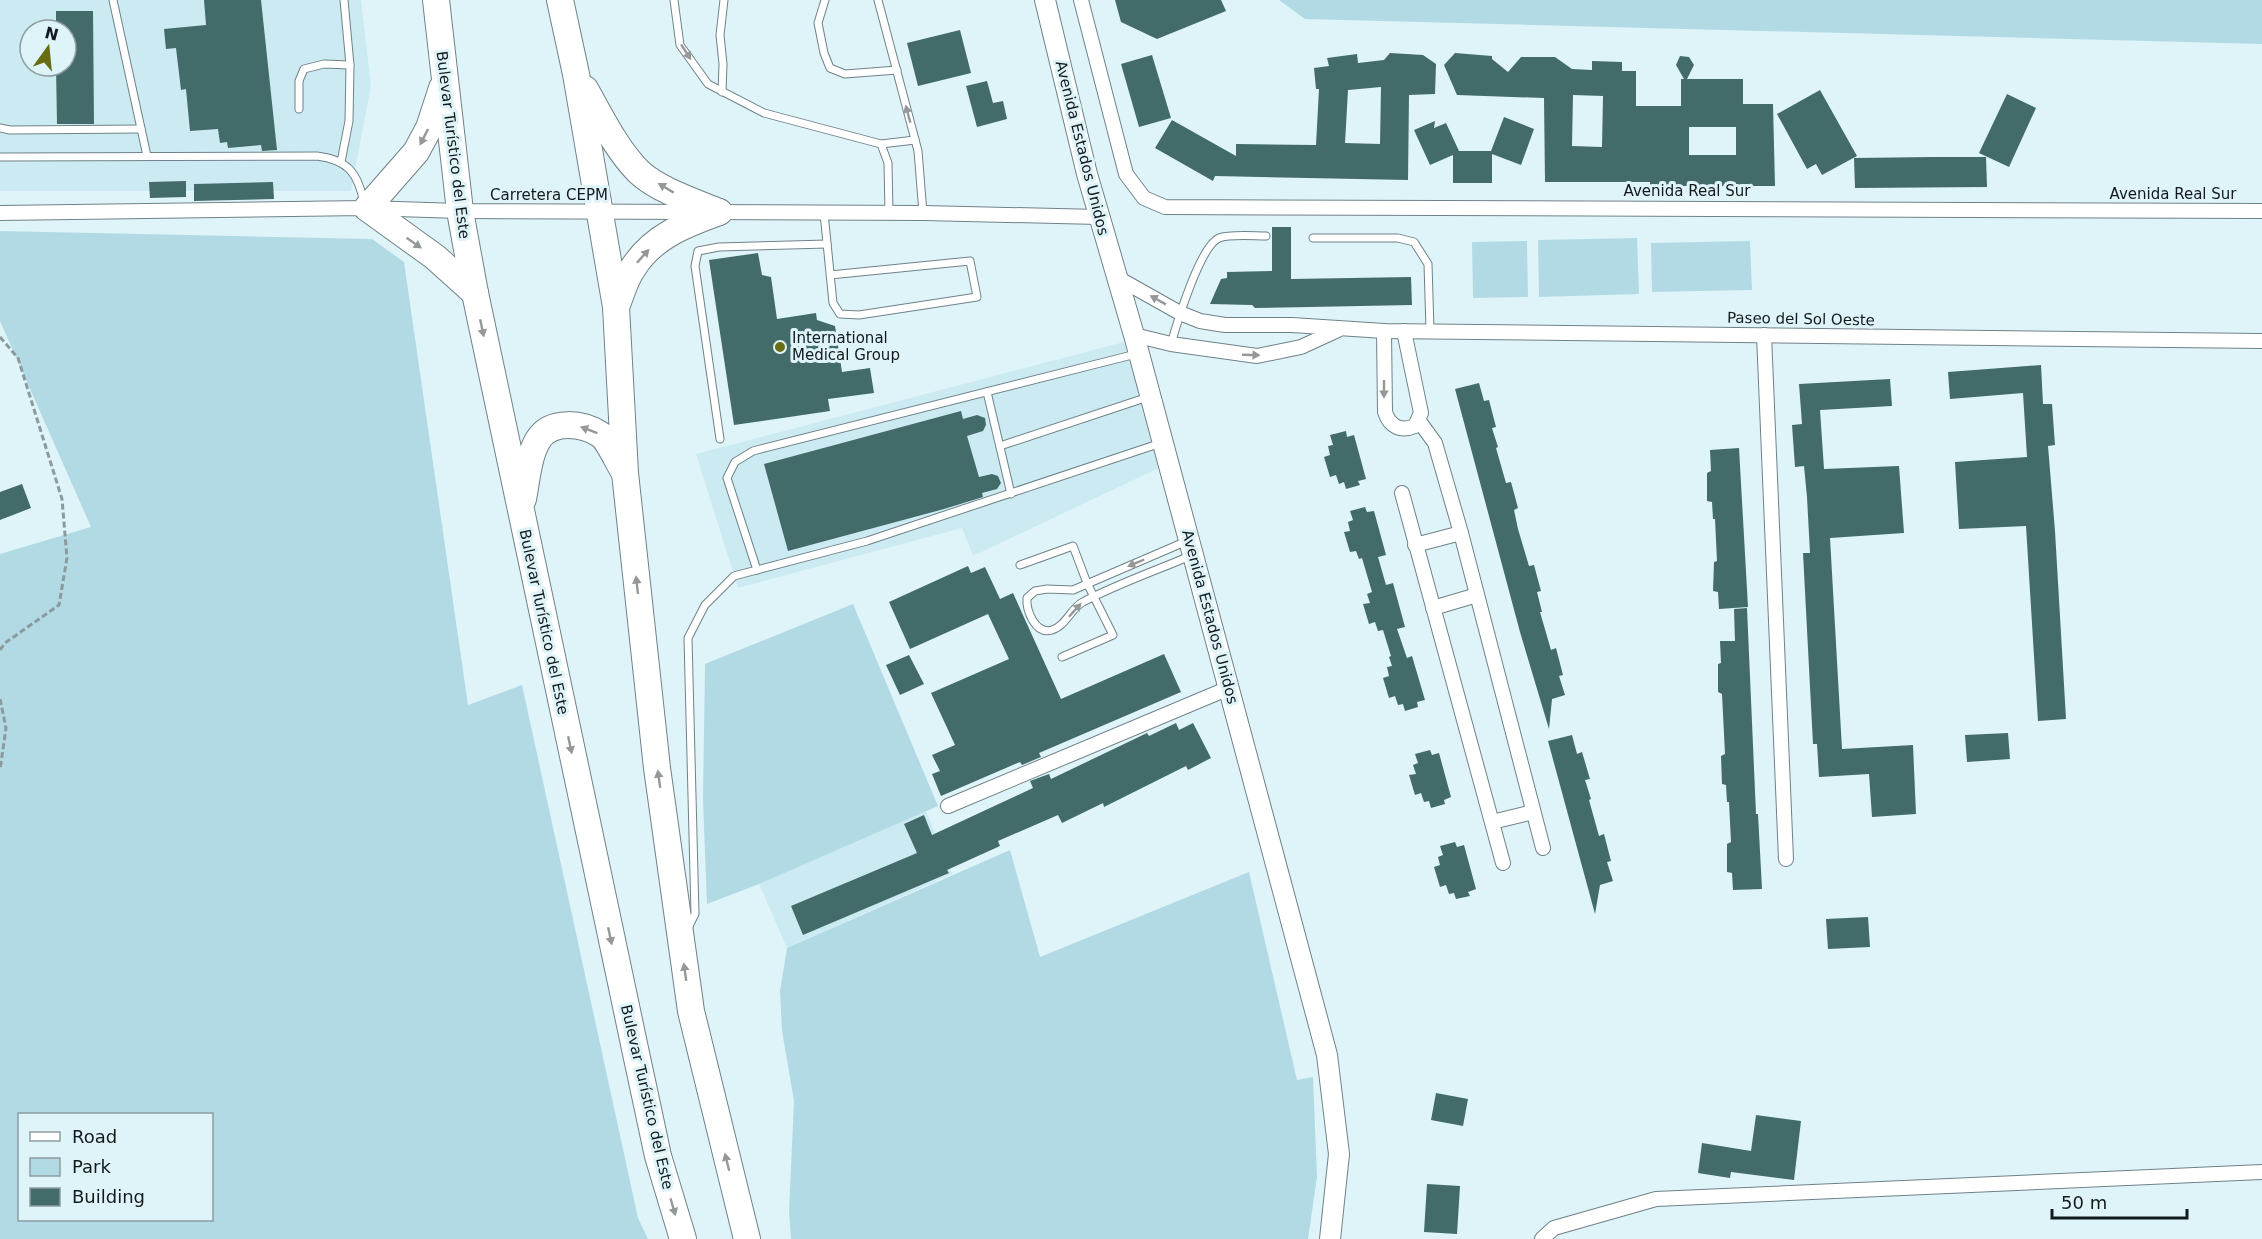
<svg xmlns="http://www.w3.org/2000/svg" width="2262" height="1239" font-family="'DejaVu Sans',sans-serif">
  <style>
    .built { fill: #cceaf2; fill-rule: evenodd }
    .green { fill: #b2dae5; fill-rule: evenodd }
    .building { fill: #426b6a; fill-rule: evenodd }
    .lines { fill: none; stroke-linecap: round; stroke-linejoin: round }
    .lane-casing { stroke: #6f8287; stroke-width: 9 }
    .street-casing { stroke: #6f8287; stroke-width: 16 }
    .secondary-casing { stroke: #6f8287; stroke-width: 22 }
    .highway-casing { stroke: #6f8287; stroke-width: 28 }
    .path { stroke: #8b9a9e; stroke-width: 3; stroke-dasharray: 6 3; stroke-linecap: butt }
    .lane { stroke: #fff; stroke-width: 7 }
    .street { stroke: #fff; stroke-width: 14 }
    .secondary { stroke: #fff; stroke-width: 20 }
    .highway { stroke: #fff; stroke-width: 26 }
    .oneway { fill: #959899 }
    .poi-dot { fill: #666d12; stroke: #dff4f9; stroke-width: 2 }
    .labels { text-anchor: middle; stroke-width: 6; stroke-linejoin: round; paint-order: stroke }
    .street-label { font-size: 15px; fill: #131a1c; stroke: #dff4f9 }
    .poi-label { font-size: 15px; fill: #131a1c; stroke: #dff4f9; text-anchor: start }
  </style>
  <rect width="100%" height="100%" fill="#dff4f9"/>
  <g class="built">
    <path d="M 0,0 L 361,0 L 371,86 L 351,191 L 0,191 ZM 30,30 L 66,30 L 66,66 L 30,66 Z"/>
    <polygon points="1124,342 1163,466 973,556 962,528 738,588 696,454"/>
    <polygon points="926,811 952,874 787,948 759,884"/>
  </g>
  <g class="green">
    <polygon points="1279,0 2262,0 2262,44 1305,19"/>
    <path d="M 0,231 L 372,239 L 404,262 L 468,705 L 522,685 L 638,1218 L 648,1239 L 0,1239 L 0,554 L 91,527 L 0,321 ZM 20,1114 L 212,1114 L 212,1220 L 20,1220 Z"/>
    <polygon points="1637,238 1639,294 1539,297 1538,240"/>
    <polygon points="1527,241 1528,297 1473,298 1472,242"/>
    <polygon points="1750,241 1752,290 1652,292 1651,243"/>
    <polygon points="853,604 938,806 759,884 707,904 703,801 705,664"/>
    <polygon points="1010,850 1040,957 1249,872 1297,1080 1313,1077 1317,1177 1308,1239 791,1239 789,1211 794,1101 782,1031 780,991 787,948"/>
  </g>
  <g class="building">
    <polygon points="204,0 261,0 277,150 262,151 261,145 228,148 227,142 220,143 218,129 190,131 186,89 181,90 176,48 166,49 164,29 206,25"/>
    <polygon points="1115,0 1221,0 1226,11 1157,39 1121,22"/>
    <polygon points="56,11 93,11 94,124 57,124 56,66 66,66 66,30 56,30"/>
    <polygon points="960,30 971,73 918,86 907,43"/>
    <path d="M 1390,53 L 1423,55 L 1436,64 L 1435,94 L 1409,95 L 1408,180 L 1215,176 L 1213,181 L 1155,148 L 1172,120 L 1236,156 L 1236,144 L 1316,145 L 1319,89 L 1316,89 L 1314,68 L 1329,66 L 1327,58 L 1357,54 L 1358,63 L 1384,60 ZM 1381,87 L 1380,144 L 1345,143 L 1348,90 Z"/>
    <path d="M 1455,53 L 1492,56 L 1492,59 L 1508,72 L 1521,57 L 1555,57 L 1572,69 L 1592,70 L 1592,61 L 1622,62 L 1622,71 L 1636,71 L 1636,106 L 1681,106 L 1681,79 L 1684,79 L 1676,65 L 1680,56 L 1689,57 L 1694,65 L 1687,79 L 1743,79 L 1743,104 L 1773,104 L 1775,186 L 1650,186 L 1650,182 L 1545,182 L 1544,98 L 1457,95 L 1444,65 ZM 1573,95 L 1603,96 L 1602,147 L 1572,146 ZM 1689,127 L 1736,127 L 1736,155 L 1689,155 Z"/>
    <polygon points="1152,55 1171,118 1139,127 1121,64"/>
    <polygon points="987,81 993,103 1003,101 1007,119 977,127 966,86"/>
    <polygon points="1820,90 1857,156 1822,175 1816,164 1807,169 1777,114"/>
    <polygon points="2007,94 2036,108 2009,167 1979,153"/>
    <polygon points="1504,117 1534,129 1521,165 1492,154 1492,183 1453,183 1453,155 1430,165 1414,130 1435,121 1434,128 1446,123 1459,151 1491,151"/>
    <polygon points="1932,157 1986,157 1987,187 1855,188 1854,158"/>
    <polygon points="186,181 186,197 150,198 149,182"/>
    <polygon points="273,182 274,199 194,201 194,184"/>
    <polygon points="1272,227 1291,227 1291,279 1411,277 1412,305 1255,308 1252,305 1210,304 1221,279 1227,278 1227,272 1272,271"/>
    <polygon points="758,253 762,275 771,277 777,319 816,313 817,320 835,326 842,372 870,368 874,393 828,399 830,411 734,425 709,260"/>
    <polygon points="2041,365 2043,404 2052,404 2055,445 2048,446 2055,531 2066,719 2038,721 2026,526 1959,529 1955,462 2027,457 2023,393 1950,399 1948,372"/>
    <polygon points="1890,379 1892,406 1820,410 1824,469 1899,466 1904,533 1830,538 1842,749 1913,745 1916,814 1872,817 1869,774 1819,777 1817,744 1813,744 1803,553 1810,553 1807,497 1804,466 1795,467 1792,425 1802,424 1799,384"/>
    <polygon points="1479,383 1484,401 1489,400 1496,427 1492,428 1498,447 1496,448 1506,483 1511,482 1518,508 1514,510 1518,529 1529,566 1534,565 1541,591 1537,592 1542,612 1540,612 1551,650 1556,648 1563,675 1559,676 1565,695 1552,699 1549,729 1520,632 1455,389"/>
    <polygon points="961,411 963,419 977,415 985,418 986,425 983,431 967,436 979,477 992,474 998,476 1001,483 997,489 982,493 983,497 944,509 788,551 764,464"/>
    <polygon points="1346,431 1347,437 1354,435 1366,479 1358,481 1360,485 1346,489 1344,482 1339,484 1336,475 1330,477 1324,457 1330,455 1328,446 1333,445 1330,435"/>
    <polygon points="1739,448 1748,607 1719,609 1718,592 1713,591 1714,562 1717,561 1715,519 1713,519 1712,502 1707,501 1707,473 1711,471 1710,450"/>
    <polygon points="22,484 31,508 0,520 0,492"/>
    <polygon points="1365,507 1367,512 1374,511 1386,555 1378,557 1386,585 1393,583 1405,627 1397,629 1407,658 1412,656 1425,700 1417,702 1418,707 1405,711 1403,704 1398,705 1395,696 1389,698 1383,678 1389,676 1387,667 1392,666 1389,657 1391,656 1383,630 1378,631 1375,622 1369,624 1363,604 1370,603 1367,594 1372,592 1362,558 1359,559 1356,551 1350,552 1344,532 1350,531 1348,522 1353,520 1350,511"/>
    <polygon points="968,566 971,573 985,567 1000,599 1013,593 1061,699 1164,654 1181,692 1039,753 1041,757 1022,765 1020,762 941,796 932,774 940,771 932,755 955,745 931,693 1009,659 988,614 910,649 889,602"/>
    <polygon points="1747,608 1756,814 1758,814 1762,889 1733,890 1732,873 1727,872 1727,844 1731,842 1729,802 1727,802 1726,785 1722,784 1721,756 1725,754 1722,694 1718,692 1718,664 1721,663 1720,641 1735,641 1734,609"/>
    <polygon points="909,655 924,684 900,695 886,665"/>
    <polygon points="1176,723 1179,730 1193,723 1211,758 1188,770 1186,766 1104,807 1103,803 1062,823 1058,815 998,841 1000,846 947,870 949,873 803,935 791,906 917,853 904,824 924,815 932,835 1033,788 1030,781 1049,774 1051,779 1147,733 1149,736"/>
    <polygon points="2008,733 2010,759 1967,762 1965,735"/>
    <polygon points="1572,735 1577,754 1582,752 1590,779 1585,780 1591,799 1589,800 1599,836 1604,834 1611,861 1607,862 1613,881 1600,885 1595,914 1548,741"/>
    <polygon points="1430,750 1432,755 1439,753 1451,797 1444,800 1445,804 1431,808 1429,801 1424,802 1421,793 1415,795 1409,775 1416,774 1413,765 1418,763 1415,754"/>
    <polygon points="1455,842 1457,847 1464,845 1476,889 1468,892 1470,896 1456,899 1454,893 1449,894 1446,885 1440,887 1434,867 1440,865 1438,857 1443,855 1440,846"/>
    <polygon points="1868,917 1870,947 1828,949 1826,919"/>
    <polygon points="1436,1093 1468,1099 1463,1126 1431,1120"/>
    <polygon points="1756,1115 1801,1121 1794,1180 1731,1172 1730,1178 1698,1173 1702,1143 1751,1151"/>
    <polygon points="1427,1184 1460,1186 1457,1234 1424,1232"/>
  </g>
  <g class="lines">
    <defs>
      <g id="lane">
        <polyline points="113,0 147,156"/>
        <polyline points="674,0 680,45 708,84 764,113 881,144 915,140"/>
        <polyline points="825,0 818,23 824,53 830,68 845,74 897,70"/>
        <polyline points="878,0 918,151 923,213"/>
        <polyline points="722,92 723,64 720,35 724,0"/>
        <polyline points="299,109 299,81 304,69 324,64 350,65"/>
        <polyline points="0,128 10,130 141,129"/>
        <polyline points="881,144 888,163 889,214"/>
        <path d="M 0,157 L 317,156 C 348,160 358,173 364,203"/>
        <polyline points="341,162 349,121 350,65 344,0"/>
        <polyline points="824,213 833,303 840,314 859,315 977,297 970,261 830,275"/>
        <polyline points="1313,238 1398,238 1414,242 1428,264 1430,330"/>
        <path d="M 1171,344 C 1177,323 1200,246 1219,238 C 1229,234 1254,236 1266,236"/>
        <polyline points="987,392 1011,494"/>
        <polyline points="720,439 695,266 698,251 719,247 827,244"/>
        <polyline points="1000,446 1148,397"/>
        <path d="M 1187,541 L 1073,590 L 1047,589 L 1035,591 L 1027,598 C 1026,610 1035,635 1052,630 C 1066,626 1071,608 1083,602 C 1117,584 1155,571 1190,556"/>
        <polyline points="1020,565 1073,546 1087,583 1113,635 1062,657"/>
        <polyline points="757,570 727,478 735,462 753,451 1136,354"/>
        <polyline points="688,928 695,914 688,638 705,605 734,576 867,541 1161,443"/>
      </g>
      <g id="street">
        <polyline points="1081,0 1126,174 1144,198 1165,207 2262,211"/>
        <polyline points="0,213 365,208 460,211 923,213 1099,217"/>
        <polyline points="1116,277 1180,313 1200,321 1225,325 1292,325 1384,331 2262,341"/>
        <path d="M 1384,331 L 1385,412 C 1390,427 1401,432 1415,426 L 1421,413 L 1404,331"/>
        <polyline points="1134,335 1171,344 1257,356 1301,347 1338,330"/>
        <polyline points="1764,335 1786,859"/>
        <polyline points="1419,421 1435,443 1461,533 1543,848"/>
        <polyline points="1402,493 1503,863"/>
        <polyline points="1415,545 1461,533"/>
        <polyline points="1433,608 1477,595"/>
        <polyline points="948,806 1229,688"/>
        <polyline points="1492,822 1533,812"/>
        <polyline points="1542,1239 1554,1228 1656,1199 2262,1172"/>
      </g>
      <polyline id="secondary" points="1045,0 1087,174 1134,335 1327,1055 1339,1154 1330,1239"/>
      <g id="highway">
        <polyline points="436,0 460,211 475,293 637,1058 658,1156 683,1239"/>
        <polyline points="560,0 576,74 616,307 625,473 657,768 691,1011 747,1239"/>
        <polyline points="442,88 429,128 416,152 367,208 435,257 475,293"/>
        <path d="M 585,89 C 601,117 616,149 639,172 C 658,190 695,202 719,212"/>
        <path d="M 616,307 C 621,295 625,279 633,268 C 653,236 686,224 719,212"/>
        <path d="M 523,499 C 527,479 528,457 538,440 C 551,419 583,423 601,435 C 608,440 618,462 623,470"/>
      </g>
    </defs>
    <use href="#lane" class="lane-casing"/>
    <use href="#street" class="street-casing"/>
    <use href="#secondary" class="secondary-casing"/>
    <use href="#highway" class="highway-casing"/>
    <g class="path">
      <polyline points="0,337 18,358 62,499 67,558 59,605 5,643 0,650"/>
      <polyline points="0,699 6,728 0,770"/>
    </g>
    <use href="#lane" class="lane"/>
    <use href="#street" class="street"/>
    <use href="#secondary" class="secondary"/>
    <use href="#highway" class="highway"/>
  </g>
  <defs><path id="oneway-solid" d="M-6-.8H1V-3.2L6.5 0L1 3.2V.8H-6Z" transform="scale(1.5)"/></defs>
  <g class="oneway">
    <use href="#oneway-solid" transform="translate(686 52) rotate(57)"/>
    <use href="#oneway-solid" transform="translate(908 114) rotate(-105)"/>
    <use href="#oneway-solid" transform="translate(424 137) rotate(117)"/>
    <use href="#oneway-solid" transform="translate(666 188) rotate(-149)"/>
    <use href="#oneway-solid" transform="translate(414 243) rotate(35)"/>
    <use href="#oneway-solid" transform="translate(643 256) rotate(-48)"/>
    <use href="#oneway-solid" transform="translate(1158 300) rotate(-151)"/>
    <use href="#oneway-solid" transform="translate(482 328) rotate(78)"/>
    <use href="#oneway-solid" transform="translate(1251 355) rotate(2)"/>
    <use href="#oneway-solid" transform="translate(1384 389) rotate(90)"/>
    <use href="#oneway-solid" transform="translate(589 430) rotate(-159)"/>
    <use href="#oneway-solid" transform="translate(1136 563) rotate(157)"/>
    <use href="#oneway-solid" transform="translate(637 585) rotate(-96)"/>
    <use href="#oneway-solid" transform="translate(1075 610) rotate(-48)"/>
    <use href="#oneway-solid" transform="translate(570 745) rotate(78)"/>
    <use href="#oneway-solid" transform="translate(659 779) rotate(-98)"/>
    <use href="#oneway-solid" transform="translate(610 936) rotate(78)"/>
    <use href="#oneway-solid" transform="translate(685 972) rotate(-98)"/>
    <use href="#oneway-solid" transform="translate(727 1162) rotate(-104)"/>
    <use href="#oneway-solid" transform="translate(673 1207) rotate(74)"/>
  </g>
  <circle class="poi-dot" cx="780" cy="347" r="6"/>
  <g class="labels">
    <g class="street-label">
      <text transform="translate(453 145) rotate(83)" y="5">Bulevar Turístico del Este</text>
      <text transform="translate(1082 148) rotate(76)" y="5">Avenida Estados Unidos</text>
      <text x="1687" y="196">Avenida Real Sur</text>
      <text x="2173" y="199">Avenida Real Sur</text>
      <text x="549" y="200">Carretera CEPM</text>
      <text transform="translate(1801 319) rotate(1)" y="5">Paseo del Sol Oeste</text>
      <text transform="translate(1210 617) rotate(75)" y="5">Avenida Estados Unidos</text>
      <text transform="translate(544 622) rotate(78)" y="5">Bulevar Turístico del Este</text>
      <text transform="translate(647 1097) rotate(77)" y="5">Bulevar Turístico del Este</text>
    </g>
    <g class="poi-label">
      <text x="792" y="343">International<tspan x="792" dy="17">Medical Group</tspan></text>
    </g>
  </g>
  <rect x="18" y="1113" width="195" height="108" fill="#dff4f9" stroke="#8d9da1" stroke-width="1.5"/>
  <rect x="30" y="1132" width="30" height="9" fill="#ffffff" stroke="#8d9da1" stroke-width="1.5"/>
  <text x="72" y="1143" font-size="18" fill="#131a1c">Road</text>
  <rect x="30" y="1158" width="30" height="18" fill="#b2dae5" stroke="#8d9da1" stroke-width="1.5"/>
  <text x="72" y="1173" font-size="18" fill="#131a1c">Park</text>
  <rect x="30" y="1188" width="30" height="18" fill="#426b6a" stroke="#8d9da1" stroke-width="1.5"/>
  <text x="72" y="1203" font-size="18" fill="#131a1c">Building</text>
  <g transform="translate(48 48) rotate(15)"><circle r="28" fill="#dff4f9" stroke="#8d9da1" stroke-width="1.5"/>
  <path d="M0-4.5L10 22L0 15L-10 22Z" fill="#666d12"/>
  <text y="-9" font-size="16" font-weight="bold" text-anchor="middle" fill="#131a1c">N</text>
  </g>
  <path d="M2052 1209v9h135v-9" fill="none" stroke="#131a1c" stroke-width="3"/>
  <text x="2061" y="1209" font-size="18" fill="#131a1c" stroke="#dff4f9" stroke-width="4.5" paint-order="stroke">50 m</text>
</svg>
